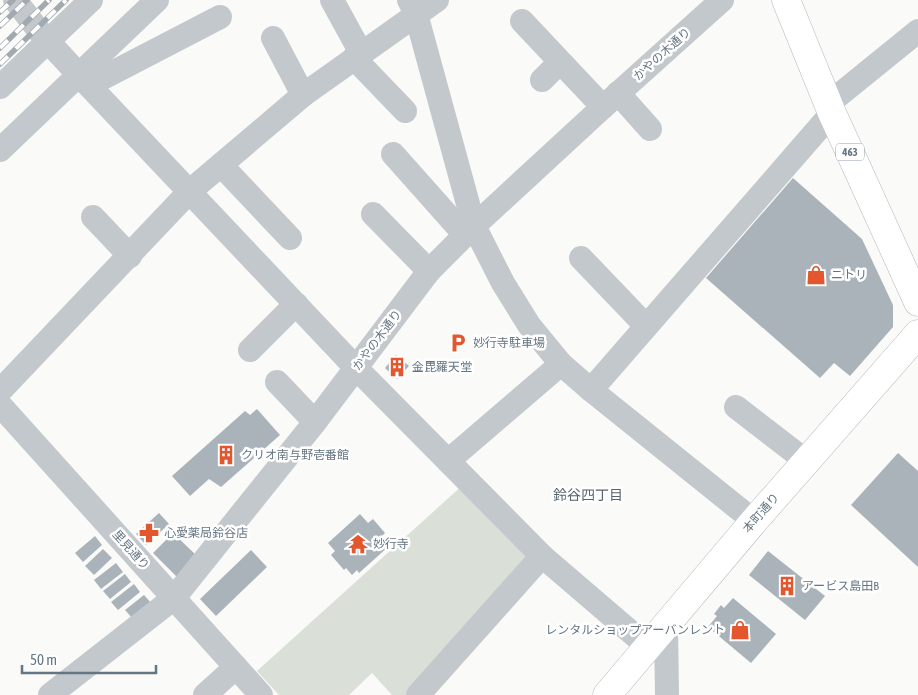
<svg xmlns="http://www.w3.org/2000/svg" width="918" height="695" font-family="'Asap Condensed','Noto Sans JP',sans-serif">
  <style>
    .green { fill: #dadfd7 }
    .building { fill: #aab3b9 }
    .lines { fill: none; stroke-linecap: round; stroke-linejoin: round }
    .major-casing { stroke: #b5babe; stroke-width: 29 }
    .highway-casing { stroke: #b4b9bd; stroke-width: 29 }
    .minor { stroke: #c3c8cc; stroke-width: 24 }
    .major { stroke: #fff; stroke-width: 28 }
    .highway { stroke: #fff; stroke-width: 28 }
    .rail-casing { stroke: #a2aab0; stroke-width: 5.5 }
    .rail { stroke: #fff; stroke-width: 4; stroke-dasharray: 11; stroke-linecap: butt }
    .labels { text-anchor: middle; stroke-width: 5; stroke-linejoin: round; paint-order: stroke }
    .shield { fill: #fff; stroke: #939fa8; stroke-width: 1 }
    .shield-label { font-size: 11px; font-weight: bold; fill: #657683 }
    .street-label { font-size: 12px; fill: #657683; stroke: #fff }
    .poi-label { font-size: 12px; fill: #657683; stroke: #fff; text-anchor: start }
    .neighbourhood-label { font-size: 14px; fill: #57646e; stroke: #fff }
  </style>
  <rect width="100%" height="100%" fill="#fafaf8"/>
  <polygon class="green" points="464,484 535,553 410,695 392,695 372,673 349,695 279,695 257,671"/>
  <g class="building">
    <polygon points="793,178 862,239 893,305 893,327 850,376 834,363 820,378 706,278"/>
    <polygon points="396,355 409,366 397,379 385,368"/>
    <polygon points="257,409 280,435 221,487 209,479 190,496 172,476 245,411 250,415"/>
    <polygon points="898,453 918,471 918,567 851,505"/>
    <polygon points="159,513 169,524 146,545 136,534"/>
    <polygon points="360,514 368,523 373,519 385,533 381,537 389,546 359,573 357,570 352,575 346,568 344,570 331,555 335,551 328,543"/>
    <polygon points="173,533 197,556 179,579 153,553"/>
    <polygon points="95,536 102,545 83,562 75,553"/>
    <polygon points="103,549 112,558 94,575 85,566"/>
    <polygon points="251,550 267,567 216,616 200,599"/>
    <polygon points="768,551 825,596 805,620 749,575"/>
    <polygon points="116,563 123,572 101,589 94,580"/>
    <polygon points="125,574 131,582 110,599 103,591"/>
    <polygon points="134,584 140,592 118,610 111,602"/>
    <polygon points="144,595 152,604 133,619 125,610"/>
    <polygon points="733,598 776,634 751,663 708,627 717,616 714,614 721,605 724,608"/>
  </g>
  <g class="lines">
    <defs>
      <polyline id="major" points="607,695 754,521 918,334"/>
      <polyline id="highway" points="786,0 832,113 918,302"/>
    </defs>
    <use href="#major" class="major-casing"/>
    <use href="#highway" class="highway-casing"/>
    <g class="minor">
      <polyline points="15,0 43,36 79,75 356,368 542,556 647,646"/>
      <polyline points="332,0 361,53"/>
      <polyline points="409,0 416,14 474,226 503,283 529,325 561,364 591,390 754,521"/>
      <polyline points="522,21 603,107"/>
      <polyline points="273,38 303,95"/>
      <polyline points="354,58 405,111"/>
      <polyline points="542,80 560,62"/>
      <polyline points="89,85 220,17"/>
      <polyline points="0,87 91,0"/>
      <polyline points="618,93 650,129"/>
      <polyline points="828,104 918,31"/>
      <polyline points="0,150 157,0"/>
      <polyline points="393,154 465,235"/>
      <polyline points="221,165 290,238"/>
      <polyline points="373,214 429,271"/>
      <polyline points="93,217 130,256"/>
      <polyline points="581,258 646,326"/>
      <polyline points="250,350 296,304"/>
      <polyline points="277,382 315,422"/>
      <polyline points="591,390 832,113"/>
      <polyline points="0,391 190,191 303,95 437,0"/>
      <polyline points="0,405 261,695"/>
      <polyline points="736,407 806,461"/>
      <polyline points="448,461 561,364"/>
      <polyline points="666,625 667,695"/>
      <polyline points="50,695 174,598 315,422 429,271 474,226 603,107 722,0"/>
      <polyline points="205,695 236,667"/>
      <polyline points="418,695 542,556"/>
    </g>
    <use href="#major" class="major"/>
    <use href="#highway" class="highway"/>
    <defs>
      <g id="rail">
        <polyline points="0,12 13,0"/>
        <polyline points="0,26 27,0"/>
        <polyline points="0,48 49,0"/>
        <polyline points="0,64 66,0"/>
      </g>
    </defs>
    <use href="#rail" class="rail-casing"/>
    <use href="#rail" class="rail"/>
  </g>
  <defs>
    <symbol id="shop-bare" viewBox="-9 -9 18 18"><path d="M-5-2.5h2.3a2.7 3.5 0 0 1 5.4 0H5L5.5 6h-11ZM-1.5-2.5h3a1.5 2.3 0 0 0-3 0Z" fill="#e4572e" stroke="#fff" stroke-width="2.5" paint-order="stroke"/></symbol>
    <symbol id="parking-bare" viewBox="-9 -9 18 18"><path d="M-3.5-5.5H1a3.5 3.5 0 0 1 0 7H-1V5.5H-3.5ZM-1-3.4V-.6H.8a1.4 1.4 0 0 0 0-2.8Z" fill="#e4572e" stroke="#fff" stroke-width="2.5" paint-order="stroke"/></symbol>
    <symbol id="building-bare" viewBox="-9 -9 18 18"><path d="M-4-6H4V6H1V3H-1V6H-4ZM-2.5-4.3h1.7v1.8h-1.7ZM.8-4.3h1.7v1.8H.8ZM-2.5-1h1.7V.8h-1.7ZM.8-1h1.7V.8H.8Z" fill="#e4572e" stroke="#fff" stroke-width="2.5" paint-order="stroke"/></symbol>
    <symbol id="pharmacy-bare" viewBox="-9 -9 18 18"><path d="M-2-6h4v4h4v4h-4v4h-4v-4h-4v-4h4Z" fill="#e4572e" stroke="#fff" stroke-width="2.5" paint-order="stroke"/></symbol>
    <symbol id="temple-bare" viewBox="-9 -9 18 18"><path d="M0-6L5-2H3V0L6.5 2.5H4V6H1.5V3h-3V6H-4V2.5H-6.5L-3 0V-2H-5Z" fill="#e4572e" stroke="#fff" stroke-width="2.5" paint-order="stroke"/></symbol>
  </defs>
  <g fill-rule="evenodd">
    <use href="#shop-bare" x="802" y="261" width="28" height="28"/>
    <use href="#parking-bare" x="444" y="329" width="28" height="28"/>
    <use href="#building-bare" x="383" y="353" width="28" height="28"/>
    <use href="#building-bare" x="212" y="441" width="28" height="28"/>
    <use href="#pharmacy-bare" x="135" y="519" width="28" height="28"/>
    <use href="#temple-bare" x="344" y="530" width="28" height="28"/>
    <use href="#building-bare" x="773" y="572" width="28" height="28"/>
    <use href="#shop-bare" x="726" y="616" width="28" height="28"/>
  </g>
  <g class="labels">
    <rect class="shield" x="836" y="143.5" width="28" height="17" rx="4"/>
    <g class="shield-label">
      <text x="850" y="156">463</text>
    </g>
    <g class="street-label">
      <text transform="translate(662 54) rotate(-42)" y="4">かやの木通り</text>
      <text transform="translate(377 340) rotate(-53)" y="4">かやの木通り</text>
      <text transform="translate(761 513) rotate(-49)" y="4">本町通り</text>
      <text transform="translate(131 550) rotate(48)" y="4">里見通り</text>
    </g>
    <g class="poi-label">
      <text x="831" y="279">ニトリ</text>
      <text x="473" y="347">妙行寺駐車場</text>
      <text x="412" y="371">金毘羅天堂</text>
      <text x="241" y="459">クリオ南与野壱番館</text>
      <text x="164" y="537">心愛薬局鈴谷店</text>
      <text x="373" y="548">妙行寺</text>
      <text x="802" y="590">アービス島田B</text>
      <text x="725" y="634" text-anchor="end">レンタルショップアーバンレント</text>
    </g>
    <g class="neighbourhood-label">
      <text x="588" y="500">鈴谷四丁目</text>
    </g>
  </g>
  <path d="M22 665v8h134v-8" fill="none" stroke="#657683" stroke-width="2.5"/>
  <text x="30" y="665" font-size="15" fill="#657683" stroke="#ffffff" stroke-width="4" paint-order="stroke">50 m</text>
</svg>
